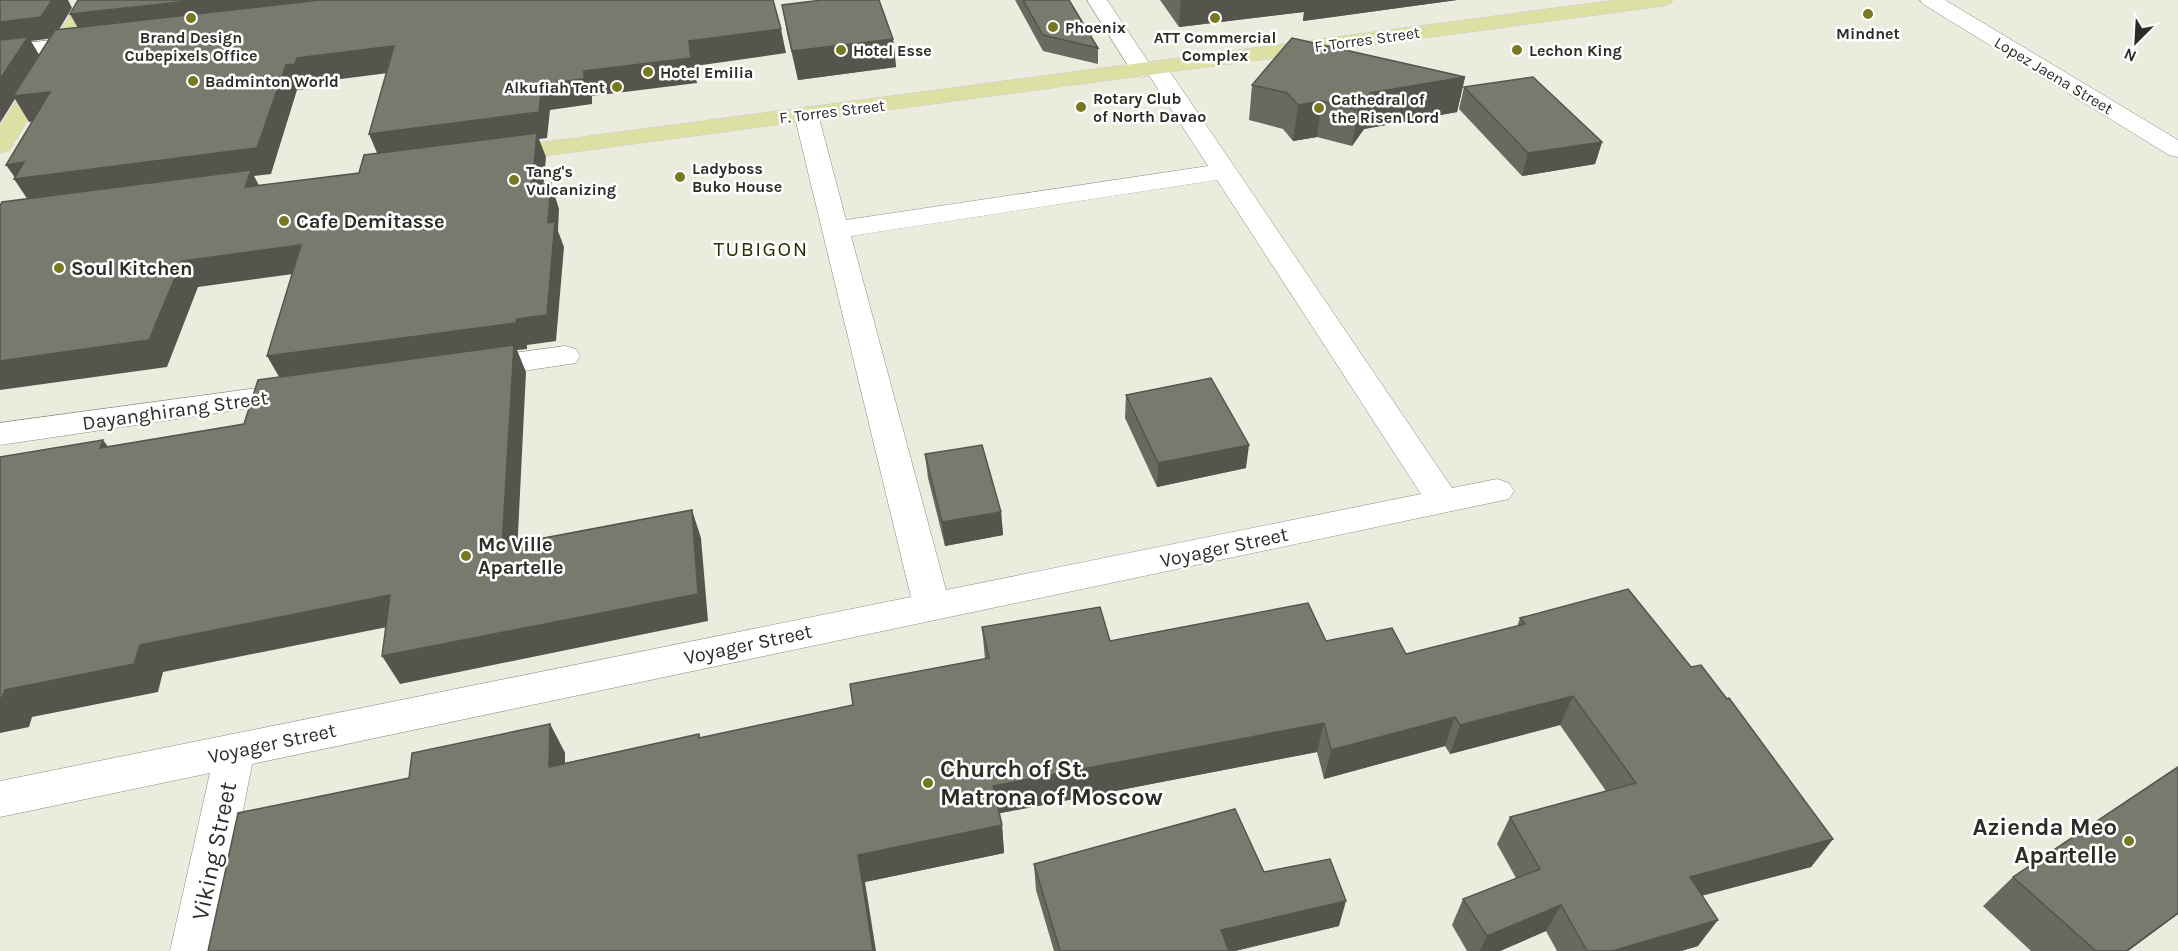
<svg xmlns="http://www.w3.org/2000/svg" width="2178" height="951" font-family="Karla,sans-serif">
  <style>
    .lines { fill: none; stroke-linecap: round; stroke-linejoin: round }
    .minor-casing { stroke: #8b8c7f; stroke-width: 1 }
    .major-casing { stroke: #cccdcb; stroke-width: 1 }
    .minor { fill: #fff; fill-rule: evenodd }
    .major { fill: #dde0a3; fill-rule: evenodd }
    .wall { fill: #68695f }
    .shaded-wall { fill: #55554d }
    .building { fill: #797a6e; stroke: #55554d; stroke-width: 1.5 }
    .poi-dot { fill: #767921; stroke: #fff; stroke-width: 2 }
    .labels { text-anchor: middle; stroke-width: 5; stroke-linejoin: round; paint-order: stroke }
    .far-poi-label { font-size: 16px; font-weight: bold; fill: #2c2d27; stroke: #fff; text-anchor: start }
    .far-street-label { font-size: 16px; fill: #2c2d27; stroke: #fff }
    .poi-label { font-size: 20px; font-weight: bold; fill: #2c2d27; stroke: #fff; text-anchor: start }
    .street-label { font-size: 20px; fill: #2c2d27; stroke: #fff }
    .neighbourhood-label { font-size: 21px; letter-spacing: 1.5px; fill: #2b2d03; stroke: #fff }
    .near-poi-label { font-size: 24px; font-weight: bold; fill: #2c2d27; stroke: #fff; text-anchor: start }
    .near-street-label { font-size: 24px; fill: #2c2d27; stroke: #fff }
  </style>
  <rect width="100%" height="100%" fill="#ebecde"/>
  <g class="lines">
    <defs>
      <g id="minor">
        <path d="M 1087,0 L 1107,0 L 1149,63 L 1156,61 L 1164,63 L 1452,488 L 1497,479 L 1509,483 L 1514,491 L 1509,499 L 252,764 L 216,951 L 170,951 L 210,773 L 0,817 L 0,781 L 911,597 L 794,114 L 798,109 L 806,107 L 814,109 L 818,114 L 846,220 L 1208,166 L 1149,75 L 1142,77 L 1134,75 ZM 1217,180 L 1421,494 L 946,590 L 851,236 Z"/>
        <polygon points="1920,0 1945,0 2178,140 2178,157 2169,155 1923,4"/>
        <polygon points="88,36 96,38 99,43 96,48 0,60 0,46"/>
        <polygon points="565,346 576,349 580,356 576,363 477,378 466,375 462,368 466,361 477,358"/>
        <polygon points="295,383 306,386 310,393 306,400 0,445 0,423"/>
      </g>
      <g id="major">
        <polygon points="80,0 100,0 12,146 9,151 0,153 0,127"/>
        <polygon points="1616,0 1673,0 1670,4 1663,6 499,162 490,160 487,155 490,150 499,148"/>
      </g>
    </defs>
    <use href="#minor" class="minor-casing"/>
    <use href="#major" class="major-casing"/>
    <use href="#minor" class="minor"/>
    <use href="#major" class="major"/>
  </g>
  <g class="wall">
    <polygon points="1015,0 1069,0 1098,48 1098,64 1043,51"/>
    <polygon points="1160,0 1457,0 1303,21 1304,12 1179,27"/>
    <polygon points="782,5 893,39 896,67 798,80 787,33"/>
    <polygon points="1465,77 1457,112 1364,129 1352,146 1317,137 1293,141 1283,129 1249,120 1252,85"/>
    <polygon points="1464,87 1602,142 1595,164 1522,176 1459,109"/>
    <polygon points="1126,395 1246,468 1157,487 1125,418"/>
    <polygon points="925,454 1001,512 1003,535 945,546 928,478"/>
    <polygon points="1520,618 1691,667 1833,839 1811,867 1702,895 1698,946 1681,951 1557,951 1546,931 1500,951 1467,951 1452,925 1463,899 1516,878 1497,844 1510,817 1606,791 1560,725 1450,754 1445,746 1324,779 1317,752 999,813 1002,825 1004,853 865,882 409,778 550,724 565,753 565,763 699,734 700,738 853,705 985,659 982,627 1110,641 1326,641 1406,654 1517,627"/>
    <polygon points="2178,767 2178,914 2128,951 2031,951 1983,906 2013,877"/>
    <polygon points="1034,864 1264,872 1339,926 1235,951 1054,951 1036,890"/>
  </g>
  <g class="shaded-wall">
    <polygon points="52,0 68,0 72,8 54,38 31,41 41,58 50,92 66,118 29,122 15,99 0,123 0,22"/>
    <polygon points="198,0 395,0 82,35 70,14"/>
    <polygon points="1181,0 1457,0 1303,21 1304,12 1179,27"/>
    <polygon points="781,29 786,53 695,66 697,83 592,96 592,104 550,110 547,138 539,139 546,157 541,211 380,160 369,134 584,71 689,41"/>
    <polygon points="893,39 896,67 798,80 792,51"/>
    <polygon points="394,46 404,71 309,83 307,89 297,90 271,174 254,176 264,195 32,206 14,179 16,179 6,165 286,65 297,58"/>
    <polygon points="1465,77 1457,112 1364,129 1352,146 1358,110 1370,93"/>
    <polygon points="1322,101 1317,137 1293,141 1298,105"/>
    <polygon points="1602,142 1595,164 1522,176 1528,153"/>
    <polygon points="551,183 559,209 558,231 564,247 556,341 527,345 527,349 517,350 526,372 516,574 282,382 267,356 517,319 548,223"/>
    <polygon points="301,245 315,271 198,287 167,367 0,390 0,361 182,261"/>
    <polygon points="103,440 124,468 100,448"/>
    <polygon points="1249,445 1246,468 1157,487 1158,463"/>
    <polygon points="692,510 701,538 708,621 400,684 382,656"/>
    <polygon points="1001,512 1003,535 945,546 942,522"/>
    <polygon points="390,595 407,623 163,672 158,692 32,717 29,727 0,733 0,700 5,690 140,645"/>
    <polygon points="1573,696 1560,725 1450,754 1460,725"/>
    <polygon points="1455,717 1445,746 1324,779 1331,750"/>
    <polygon points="1324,723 1317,752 996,814 993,786"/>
    <polygon points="550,724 565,753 564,795 549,767"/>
    <polygon points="1002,825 1004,853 865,882 876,951 873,951 858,855"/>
    <polygon points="1833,839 1811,867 1671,904 1690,877"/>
    <polygon points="1346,901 1339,926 1235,951 1217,951 1221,930"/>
    <polygon points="1561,905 1546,931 1500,951 1480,951 1487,936"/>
    <polygon points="2178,913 2178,914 2128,951 2126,951"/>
    <polygon points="1718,920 1698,946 1681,951 1612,951"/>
  </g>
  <g class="building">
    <polygon points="0,0 52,0 41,17 0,22"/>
    <polygon points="78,0 198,0 70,14"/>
    <polygon points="320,0 773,0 781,29 689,41 691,58 584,71 584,79 542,84 539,112 369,134 394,46 297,58 295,64 286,65 257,148 14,179 24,162 6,165 50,92 13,96 55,30"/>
    <polygon points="822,0 879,0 893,39 792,51 782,5"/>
    <polygon points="1023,0 1069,0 1098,48 1043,35"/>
    <polygon points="28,37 0,79 0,40"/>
    <polygon points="1292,38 1465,77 1370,93 1358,110 1322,101 1298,105 1287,93 1252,85"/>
    <polygon points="1533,77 1602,142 1528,153 1464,87"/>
    <polygon points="537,133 532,186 551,183 548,223 555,222 547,315 517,319 516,323 267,356 301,245 182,261 149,340 0,361 0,206 2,202 251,170 245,187 359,173 364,155"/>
    <polygon points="514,345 502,546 692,510 698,594 382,656 390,595 140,645 134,664 5,690 1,700 0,700 0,457 103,440 100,448 244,424 258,380"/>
    <polygon points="1211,378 1249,445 1158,463 1126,395"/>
    <polygon points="982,445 1001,512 942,522 925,454"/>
    <polygon points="1628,589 1691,667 1701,665 1727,699 1729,698 1833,839 1690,877 1718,920 1612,951 1587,951 1561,905 1487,936 1463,899 1540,869 1510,817 1636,783 1573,696 1460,725 1455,717 1331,750 1324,723 993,786 1002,825 858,855 873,951 208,951 238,813 409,778 412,753 550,724 549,767 699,734 699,738 853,705 850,684 989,658 982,627 1100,607 1110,641 1308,603 1326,641 1392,628 1406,654 1525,624 1520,618"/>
    <polygon points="2178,767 2178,913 2126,951 2096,951 2013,877"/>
    <polygon points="1235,809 1264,872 1330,859 1346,901 1221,930 1229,951 1060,951 1034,864"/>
  </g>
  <g class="poi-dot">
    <circle cx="1868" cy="14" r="6"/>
    <circle cx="191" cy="18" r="6"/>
    <circle cx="1215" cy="18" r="6"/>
    <circle cx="1053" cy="27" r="6"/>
    <circle cx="841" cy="50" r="6"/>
    <circle cx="1517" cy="50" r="6"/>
    <circle cx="648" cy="72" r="6"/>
    <circle cx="193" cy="81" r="6"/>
    <circle cx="617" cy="87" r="6"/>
    <circle cx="1081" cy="107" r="6"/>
    <circle cx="1319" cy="108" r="6"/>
    <circle cx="680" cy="177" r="6"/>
    <circle cx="514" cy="180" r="6"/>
    <circle cx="284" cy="221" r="6"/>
    <circle cx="59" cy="268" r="6"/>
    <circle cx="466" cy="556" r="6"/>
    <circle cx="928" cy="783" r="6"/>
    <circle cx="2129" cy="841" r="6"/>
  </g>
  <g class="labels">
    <g class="far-poi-label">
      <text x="1065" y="33">Phoenix</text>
      <text x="1868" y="39" text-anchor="middle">Mindnet</text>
      <text x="191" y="43" text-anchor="middle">Brand Design<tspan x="191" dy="18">Cubepixels Office</tspan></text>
      <text x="1215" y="43" text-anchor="middle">ATT Commercial<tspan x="1215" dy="18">Complex</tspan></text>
      <text x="853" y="56">Hotel Esse</text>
      <text x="1529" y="56">Lechon King</text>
      <text x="660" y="78">Hotel Emilia</text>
      <text x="205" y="87">Badminton World</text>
      <text x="605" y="93" text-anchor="end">Alkufiah Tent</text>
      <text x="1093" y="104">Rotary Club<tspan x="1093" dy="18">of North Davao</tspan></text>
      <text x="1331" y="105">Cathedral of<tspan x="1331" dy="18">the Risen Lord</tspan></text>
      <text x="692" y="174">Ladyboss<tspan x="692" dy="18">Buko House</tspan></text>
      <text x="526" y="177">Tang's<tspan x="526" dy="18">Vulcanizing</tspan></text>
    </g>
    <g class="far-street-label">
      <text transform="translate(1367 39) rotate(-8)" y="6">F. Torres Street</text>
      <text transform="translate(2054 75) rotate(31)" y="6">Lopez Jaena Street</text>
      <text transform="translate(832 111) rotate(-7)" y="6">F. Torres Street</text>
    </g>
    <g class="poi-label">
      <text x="296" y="228">Cafe Demitasse</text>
      <text x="71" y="275">Soul Kitchen</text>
      <text x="478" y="551">Mc Ville<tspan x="478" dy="23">Apartelle</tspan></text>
    </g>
    <g class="street-label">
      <text transform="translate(175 410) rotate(-8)" y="7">Dayanghirang Street</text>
      <text transform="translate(1224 547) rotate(-12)" y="7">Voyager Street</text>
      <text transform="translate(748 644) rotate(-12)" y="7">Voyager Street</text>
      <text transform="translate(272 743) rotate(-12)" y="7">Voyager Street</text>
    </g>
    <g class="neighbourhood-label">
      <text x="761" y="256">TUBIGON</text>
    </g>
    <g class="near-poi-label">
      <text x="940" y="777">Church of St.<tspan x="940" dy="28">Matrona of Moscow</tspan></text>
      <text x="2117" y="835" text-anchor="end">Azienda Meo<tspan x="2117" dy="28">Apartelle</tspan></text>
    </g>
    <g class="near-street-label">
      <text transform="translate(214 851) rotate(-78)" y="8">Viking Street</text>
    </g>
  </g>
  <g transform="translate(2136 42) rotate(204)" stroke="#ffffff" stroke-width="4.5" paint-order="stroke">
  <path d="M0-4.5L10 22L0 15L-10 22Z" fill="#2c2d27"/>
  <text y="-9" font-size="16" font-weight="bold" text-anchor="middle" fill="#2c2d27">N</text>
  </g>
</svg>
